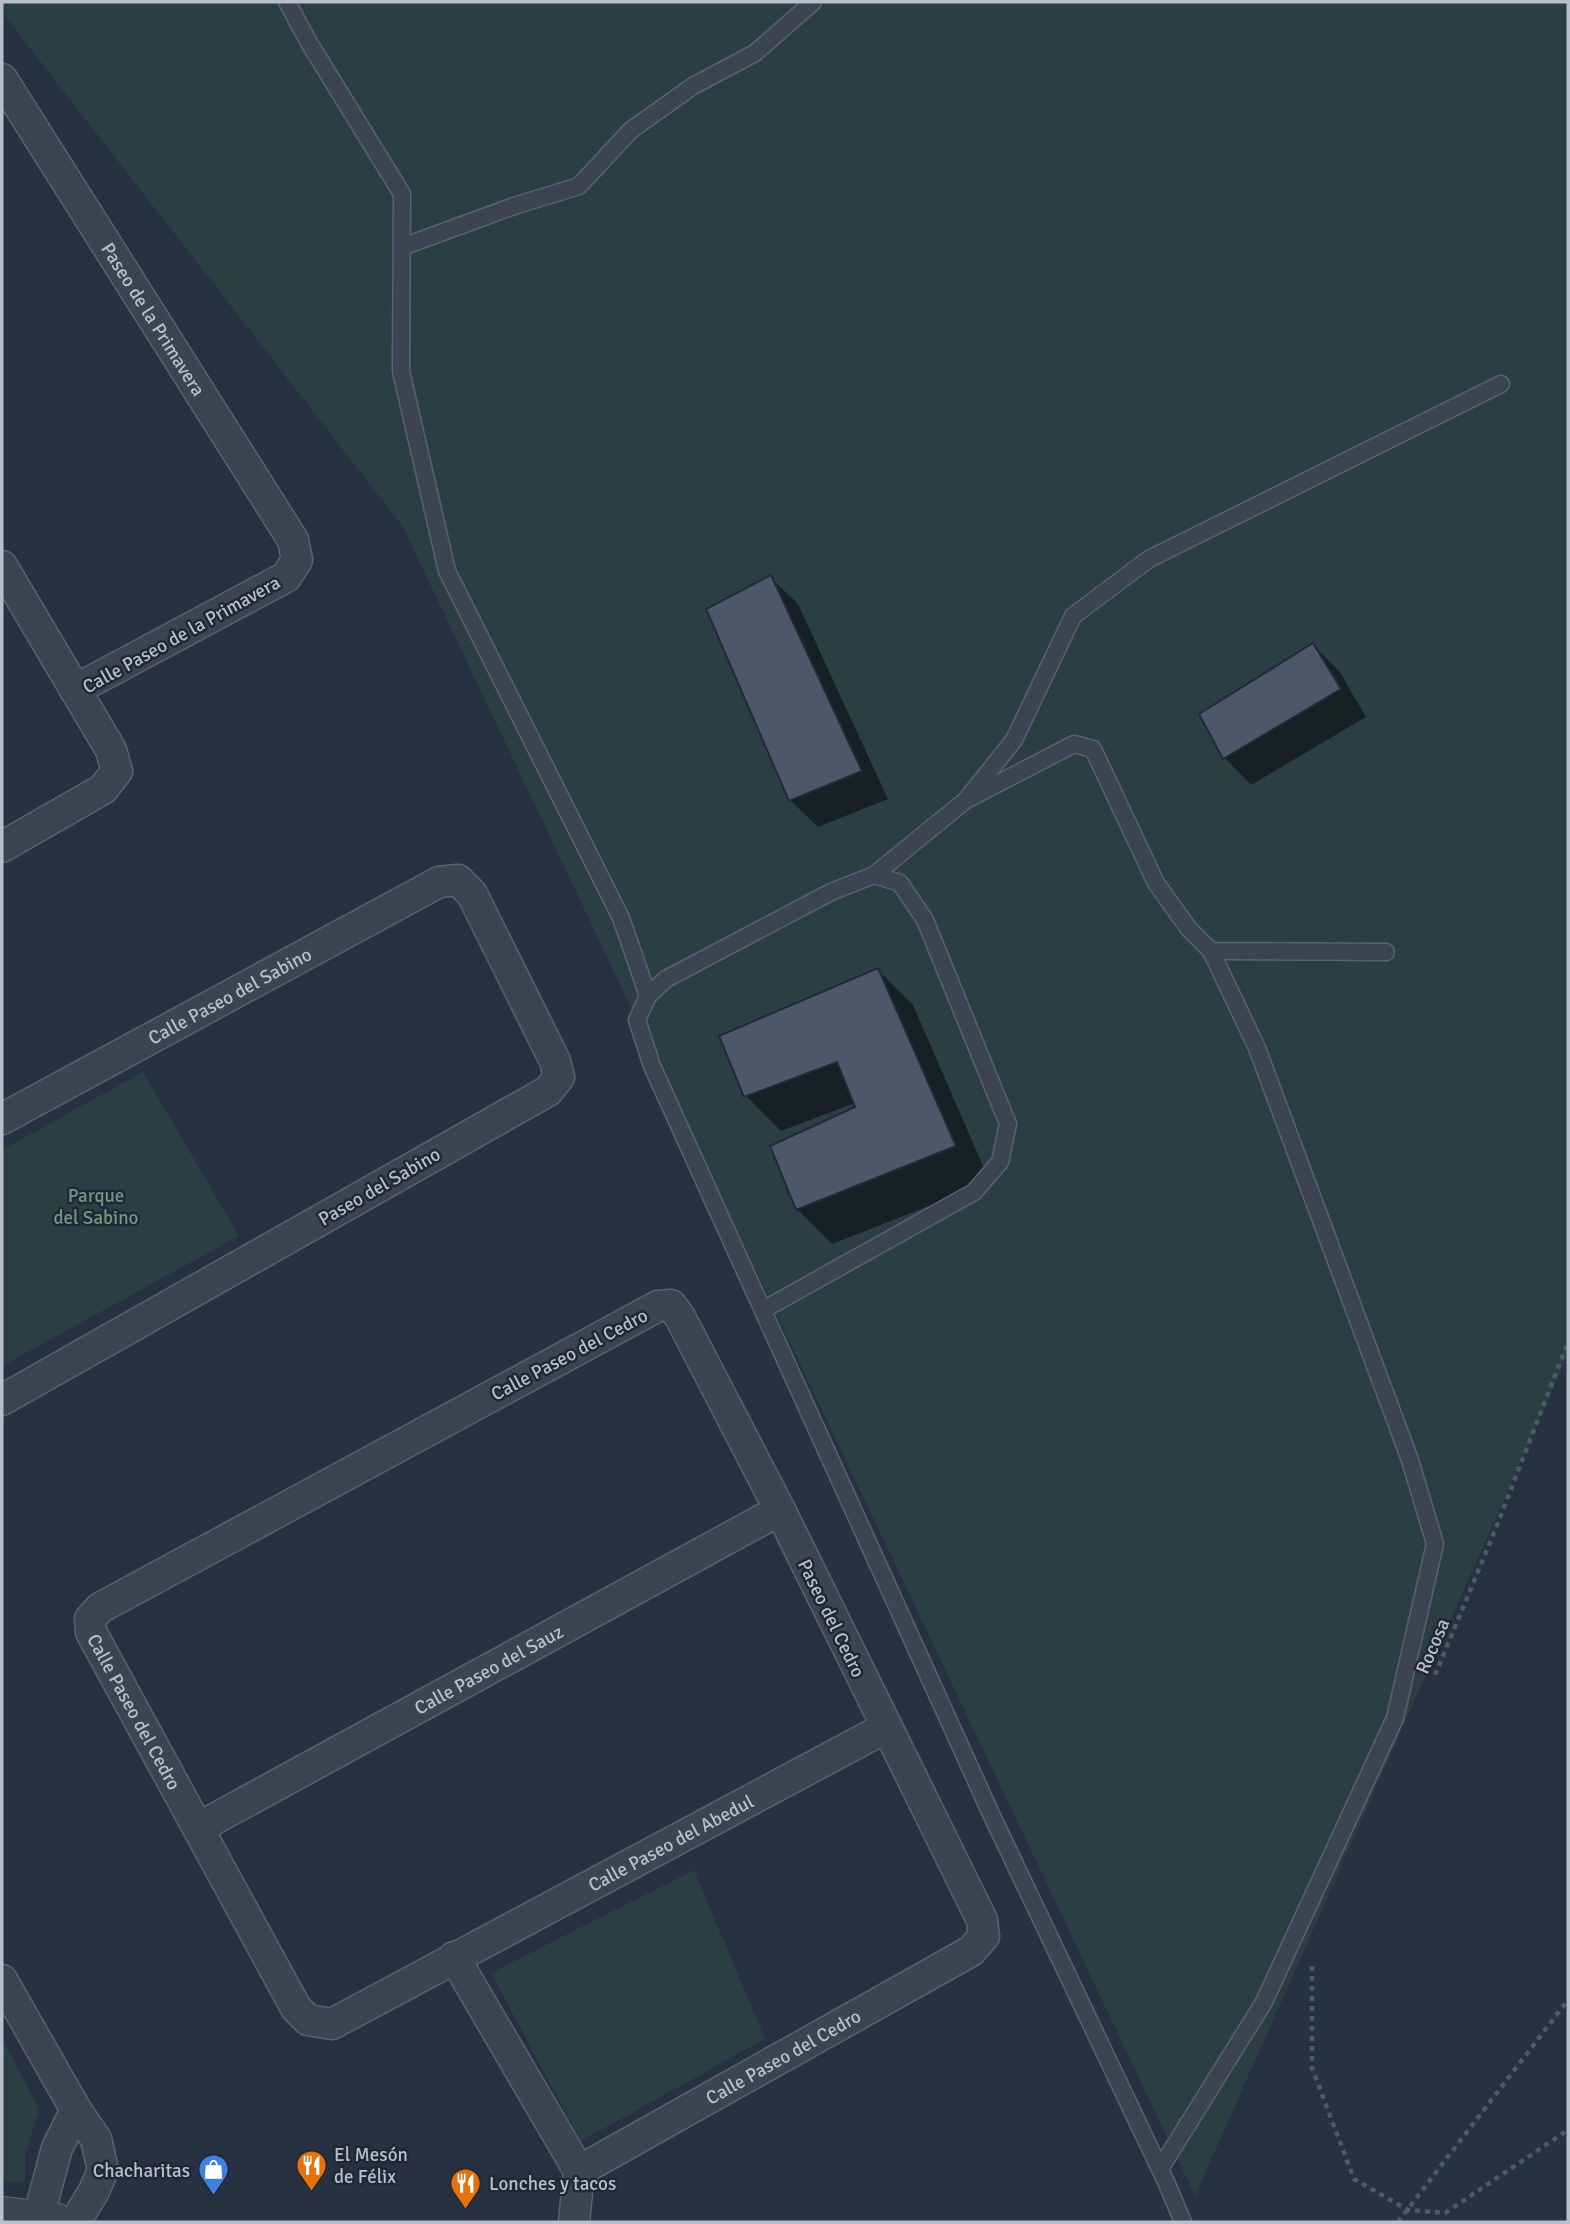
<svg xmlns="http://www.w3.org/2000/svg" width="1570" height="2224" font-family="Signika,sans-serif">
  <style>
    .green { fill: #2b3f43 }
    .shadow { fill: #0007 }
    .building { fill: #4e576a; stroke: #222a38; stroke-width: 2 }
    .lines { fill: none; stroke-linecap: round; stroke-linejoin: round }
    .lane-casing { stroke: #5a616e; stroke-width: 19 }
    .street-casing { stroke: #5a616e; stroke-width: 33 }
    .path { stroke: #4a5c61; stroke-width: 4.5; stroke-dasharray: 5 5; stroke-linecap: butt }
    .lane { stroke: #3c4351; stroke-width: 16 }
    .street { stroke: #3c4351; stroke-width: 30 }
    .labels { text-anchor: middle; stroke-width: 5; stroke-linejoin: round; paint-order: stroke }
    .street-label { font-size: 19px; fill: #b9becb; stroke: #202836 }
    .park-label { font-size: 19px; fill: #719b7e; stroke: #202836 }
    .poi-label { font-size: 19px; fill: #b9becb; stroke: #202836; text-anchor: start }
  </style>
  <rect width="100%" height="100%" fill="#283141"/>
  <g class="green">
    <polygon points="2,2 1568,2 1568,1355 1195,2196 403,527 2,12"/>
    <polygon points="143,1072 239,1236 2,1366 2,1150"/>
    <polygon points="694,1870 765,2039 581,2141 491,1973"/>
    <polygon points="2,2038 39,2109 25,2157 25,2182 2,2181"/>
  </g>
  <g class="shadow">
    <polygon points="771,578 798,604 888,799 818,827 791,801 709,610"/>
    <polygon points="1313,645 1340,672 1366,717 1251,785 1225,758"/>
    <polygon points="878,970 913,1005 990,1182 832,1244 797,1209 857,1108 855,1103 781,1131 746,1096"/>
  </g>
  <g class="building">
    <polygon points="771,575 862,771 789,801 706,609"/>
    <polygon points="1313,643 1341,689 1223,759 1199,714"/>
    <polygon points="878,968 956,1146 796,1210 770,1146 855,1107 837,1062 744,1097 719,1036"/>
  </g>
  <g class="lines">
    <defs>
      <g id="lane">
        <polyline points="287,2 308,41 402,194 401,371 447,571 621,918 648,996"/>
        <polyline points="402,247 514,206 579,186 631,130 693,86 755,53 813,2"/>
        <polyline points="972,797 1074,744 1093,749 1156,883 1189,929 1211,951 1386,952"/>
        <polyline points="874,875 966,800 1014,740 1073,616 1149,559 1501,384"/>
        <polyline points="763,1310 974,1192 1000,1162 1008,1124 925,920 900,883 874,875 831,892 666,979 648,996 637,1020 652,1066 992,1816 1167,2184 1183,2222"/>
        <polyline points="1160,2169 1264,2002 1395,1718 1435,1544 1410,1460 1257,1048 1211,951"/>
      </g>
      <g id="street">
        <path id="s1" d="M 2,79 L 293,540 L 297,560 L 286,577 L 75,690"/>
        <polyline points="2,566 111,750 117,771 103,789 2,847"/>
        <path id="s2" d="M 2,1119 L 439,882 L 458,880 L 472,894 L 555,1061 L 559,1077 L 548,1091 L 2,1400"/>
        <path id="s3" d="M 198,1828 L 780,1510"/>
        <polyline points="454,1957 579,2171 574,2222"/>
        <polyline points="2,1980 76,2110 96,2139 103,2170 94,2191 75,2222"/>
        <path id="s4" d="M 579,2171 L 971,1951 L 984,1936 L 982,1920 L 780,1510 L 680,1317 L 671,1305 L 658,1306 L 100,1608 L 90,1619 L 91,1632 L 296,2008 L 308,2020 L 332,2024 L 885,1728"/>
        <polyline points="2,2212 57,2219"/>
        <polyline points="37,2222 57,2148 76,2110"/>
      </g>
    </defs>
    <use href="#lane" class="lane-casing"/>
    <use href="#street" class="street-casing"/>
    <g class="path">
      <polyline points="1435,1675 1494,1533 1568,1342"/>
      <polyline points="1312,1966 1312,2068 1354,2179 1408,2210 1445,2213 1568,2130"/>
      <polyline points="1398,2222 1568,2000"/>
    </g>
    <use href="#lane" class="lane"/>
    <use href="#street" class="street"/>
  </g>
  <defs>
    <symbol id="restaurant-pin" viewBox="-11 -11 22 30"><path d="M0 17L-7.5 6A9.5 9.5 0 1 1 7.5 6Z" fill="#e8710a" stroke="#202836"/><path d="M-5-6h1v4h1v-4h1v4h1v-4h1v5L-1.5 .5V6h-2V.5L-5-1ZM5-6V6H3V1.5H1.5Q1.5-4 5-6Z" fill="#fff"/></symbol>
    <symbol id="shop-pin" viewBox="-11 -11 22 30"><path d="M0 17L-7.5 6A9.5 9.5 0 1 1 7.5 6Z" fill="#3f7fe0" stroke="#202836"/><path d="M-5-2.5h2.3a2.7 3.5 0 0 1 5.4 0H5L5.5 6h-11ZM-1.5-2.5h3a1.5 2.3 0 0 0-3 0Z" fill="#fff"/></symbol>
  </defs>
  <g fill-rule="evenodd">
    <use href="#restaurant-pin" x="294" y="2148" width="35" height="47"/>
    <use href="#shop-pin" x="196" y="2152" width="35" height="47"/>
    <use href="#restaurant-pin" x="448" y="2166" width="35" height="47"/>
  </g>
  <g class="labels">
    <g class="street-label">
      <text dy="7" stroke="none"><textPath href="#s1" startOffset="284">Paseo de la Primavera</textPath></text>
      <text transform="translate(181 634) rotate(-29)" y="7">Calle Paseo de la Primavera</text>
      <text dy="7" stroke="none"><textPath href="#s2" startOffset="259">Calle Paseo del Sabino</textPath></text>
      <text transform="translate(379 1186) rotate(-30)" y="7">Paseo del Sabino</text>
      <text transform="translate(569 1354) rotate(-28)" y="7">Calle Paseo del Cedro</text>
      <text transform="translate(832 1618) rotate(64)" y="7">Paseo del Cedro</text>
      <text transform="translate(1432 1646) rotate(-67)" y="7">Rocosa</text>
      <text dy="7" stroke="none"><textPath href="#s3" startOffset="331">Calle Paseo del Sauz</textPath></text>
      <text dy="7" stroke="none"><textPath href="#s4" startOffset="1941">Calle Paseo del Cedro</textPath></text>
      <text dy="7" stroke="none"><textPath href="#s4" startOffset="2704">Calle Paseo del Abedul</textPath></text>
      <text dy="7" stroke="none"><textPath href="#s4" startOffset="234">Calle Paseo del Cedro</textPath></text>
    </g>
    <g class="park-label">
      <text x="96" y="1202">Parque<tspan x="96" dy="22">del Sabino</tspan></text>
    </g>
    <g class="poi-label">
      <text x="334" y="2161">El Mesón<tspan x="334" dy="22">de Félix</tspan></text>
      <text x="190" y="2177" text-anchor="end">Chacharitas</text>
      <text x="489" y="2190">Lonches y tacos</text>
    </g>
  </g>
  <rect width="1570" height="2224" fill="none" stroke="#b9becb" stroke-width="7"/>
</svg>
